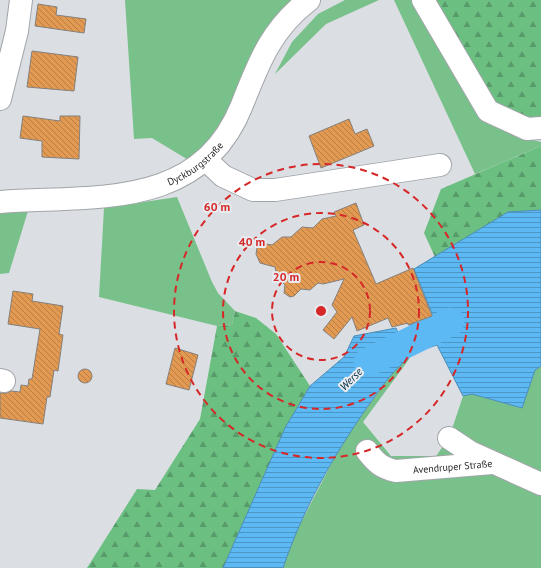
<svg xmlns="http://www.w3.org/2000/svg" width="541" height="568" font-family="'PT Sans',sans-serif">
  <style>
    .green { fill: #79c18a }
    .forest { fill: url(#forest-firs) }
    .water { fill: url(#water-rules); stroke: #4c8db7 }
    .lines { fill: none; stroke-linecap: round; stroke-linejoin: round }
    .river { stroke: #5cb9f4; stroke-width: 29 }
    .building { fill: url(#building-back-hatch); stroke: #84807c }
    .minor-casing { stroke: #a1a5a9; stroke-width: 24 }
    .minor { stroke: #fff; stroke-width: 22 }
    .ring { fill: none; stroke: #d62828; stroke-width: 2; stroke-dasharray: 7 5 }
    .labels { text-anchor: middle; stroke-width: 4; stroke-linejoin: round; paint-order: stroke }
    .street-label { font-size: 10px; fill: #252628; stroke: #e8ecf0 }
    .water-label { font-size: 11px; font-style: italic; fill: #032d45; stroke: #e8ecf0 }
    .centre { fill: #d62828; stroke: #e8ecf0; stroke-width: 2 }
    .ring-label { font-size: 12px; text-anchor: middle; font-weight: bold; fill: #d62828; stroke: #e8ecf0; stroke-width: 4; stroke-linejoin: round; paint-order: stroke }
  </style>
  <defs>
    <pattern id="forest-firs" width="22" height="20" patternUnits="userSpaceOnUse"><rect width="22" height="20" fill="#6bbf81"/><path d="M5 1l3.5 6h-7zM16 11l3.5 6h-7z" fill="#589b6a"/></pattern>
    <pattern id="water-rules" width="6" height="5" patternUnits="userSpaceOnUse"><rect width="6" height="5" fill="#5cb9f4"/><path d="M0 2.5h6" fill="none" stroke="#4c96c6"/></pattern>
    <pattern id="building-back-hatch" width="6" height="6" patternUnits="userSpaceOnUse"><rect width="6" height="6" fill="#e29952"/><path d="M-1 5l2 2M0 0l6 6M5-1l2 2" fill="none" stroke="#b77d44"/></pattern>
  </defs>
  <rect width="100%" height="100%" fill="#dbdee3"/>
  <g class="green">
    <polygon points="125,0 295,0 230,115 190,161 152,138 134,139"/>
    <polygon points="345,0 379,0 326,24 275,74 292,42 318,14"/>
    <polygon points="394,0 415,0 530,139 541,142 541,146 475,174"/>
    <polygon points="177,197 212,282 218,293 235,311 232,325 217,326 99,297 104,208"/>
    <polygon points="28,211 9,273 0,274 0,213"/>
    <polygon points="410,358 363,422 391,456 436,456 449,438 463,396 472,394 522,408 535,370 541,366 541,568 283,568 293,538 342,443 394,370"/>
  </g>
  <g class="forest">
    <polygon points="430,0 541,0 541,120 527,122 490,102"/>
    <polygon points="541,146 541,210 508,212 435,257 424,233 441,189"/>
    <polygon points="235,311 256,318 276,334 310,386 285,428 223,568 87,568 137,489 155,490 200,419 217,326 232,325"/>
  </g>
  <g class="water">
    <polygon points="541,210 541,366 535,370 522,408 472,394 463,396 437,345 419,351 410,325 433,316 414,269 508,212"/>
    <path d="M 396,328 L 409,358 C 390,373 382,387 368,406 C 333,456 302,511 283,568 L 223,568 L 285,428 L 310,386 L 344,357 L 354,336 Z"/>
  </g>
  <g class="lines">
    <polyline class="river" points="368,362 450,322"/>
  </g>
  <g class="building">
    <polygon points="38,4 57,7 56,15 86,19 84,33 35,26"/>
    <polygon points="32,51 78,57 74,91 27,87"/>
    <polygon points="23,116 60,121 60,116 80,116 79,159 42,157 42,141 20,138"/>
    <polygon points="349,119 355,134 367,129 374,146 321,168 309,136"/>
    <polygon points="356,203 364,225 353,230 376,284 413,268 432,316 408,325 408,323 392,327 388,318 357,331 352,317 334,339 323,330 337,312 332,305 344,279 323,284 318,283 310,290 301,289 294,296 290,297 284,293 285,285 277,277 275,267 260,263 256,254 257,248 261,245 266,244 272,245 282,237 291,237 302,227 313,228 322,219 336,216 334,212"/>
    <polygon points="13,291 33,294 32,301 63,306 59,334 63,335 58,371 54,370 50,397 47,397 43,424 0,418 0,393 7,393 11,391 20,392 21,385 28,386 29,379 32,379 40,329 8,324"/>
    <polygon points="175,348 198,355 189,390 166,384"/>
    <circle cx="85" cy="376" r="7"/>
  </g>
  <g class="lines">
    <defs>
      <g id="minor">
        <polyline points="423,0 488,111 527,129 541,128"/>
        <polyline points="0,99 17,31 21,0"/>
        <polyline points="206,160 223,176 253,190 275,190 440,165"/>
        <path id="s1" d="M 0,202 C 94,195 200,211 242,105 C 259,62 271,29 309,0"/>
        <polyline points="0,380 4,381"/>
        <polyline points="449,438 470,452 541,484"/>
        <path id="s2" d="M 367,451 C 376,463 382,468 396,471 L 492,463"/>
      </g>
    </defs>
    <use href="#minor" class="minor-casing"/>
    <use href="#minor" class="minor"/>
  </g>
  <g class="ring">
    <circle cx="321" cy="311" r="49"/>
    <circle cx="321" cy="311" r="98"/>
    <circle cx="321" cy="311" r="147"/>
  </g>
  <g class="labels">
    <g class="street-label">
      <text dy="4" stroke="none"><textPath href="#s1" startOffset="203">Dyckburgstraße</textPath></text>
      <text dy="4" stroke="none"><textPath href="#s2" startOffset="93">Avendruper Straße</textPath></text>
    </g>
    <g class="water-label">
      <text transform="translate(351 379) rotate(-45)" y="4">Werse</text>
    </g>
  </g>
  <circle cx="321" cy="311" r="6" class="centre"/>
  <g class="ring-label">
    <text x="217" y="211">60 m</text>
    <text x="252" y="246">40 m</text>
    <text x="286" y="281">20 m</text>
  </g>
</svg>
